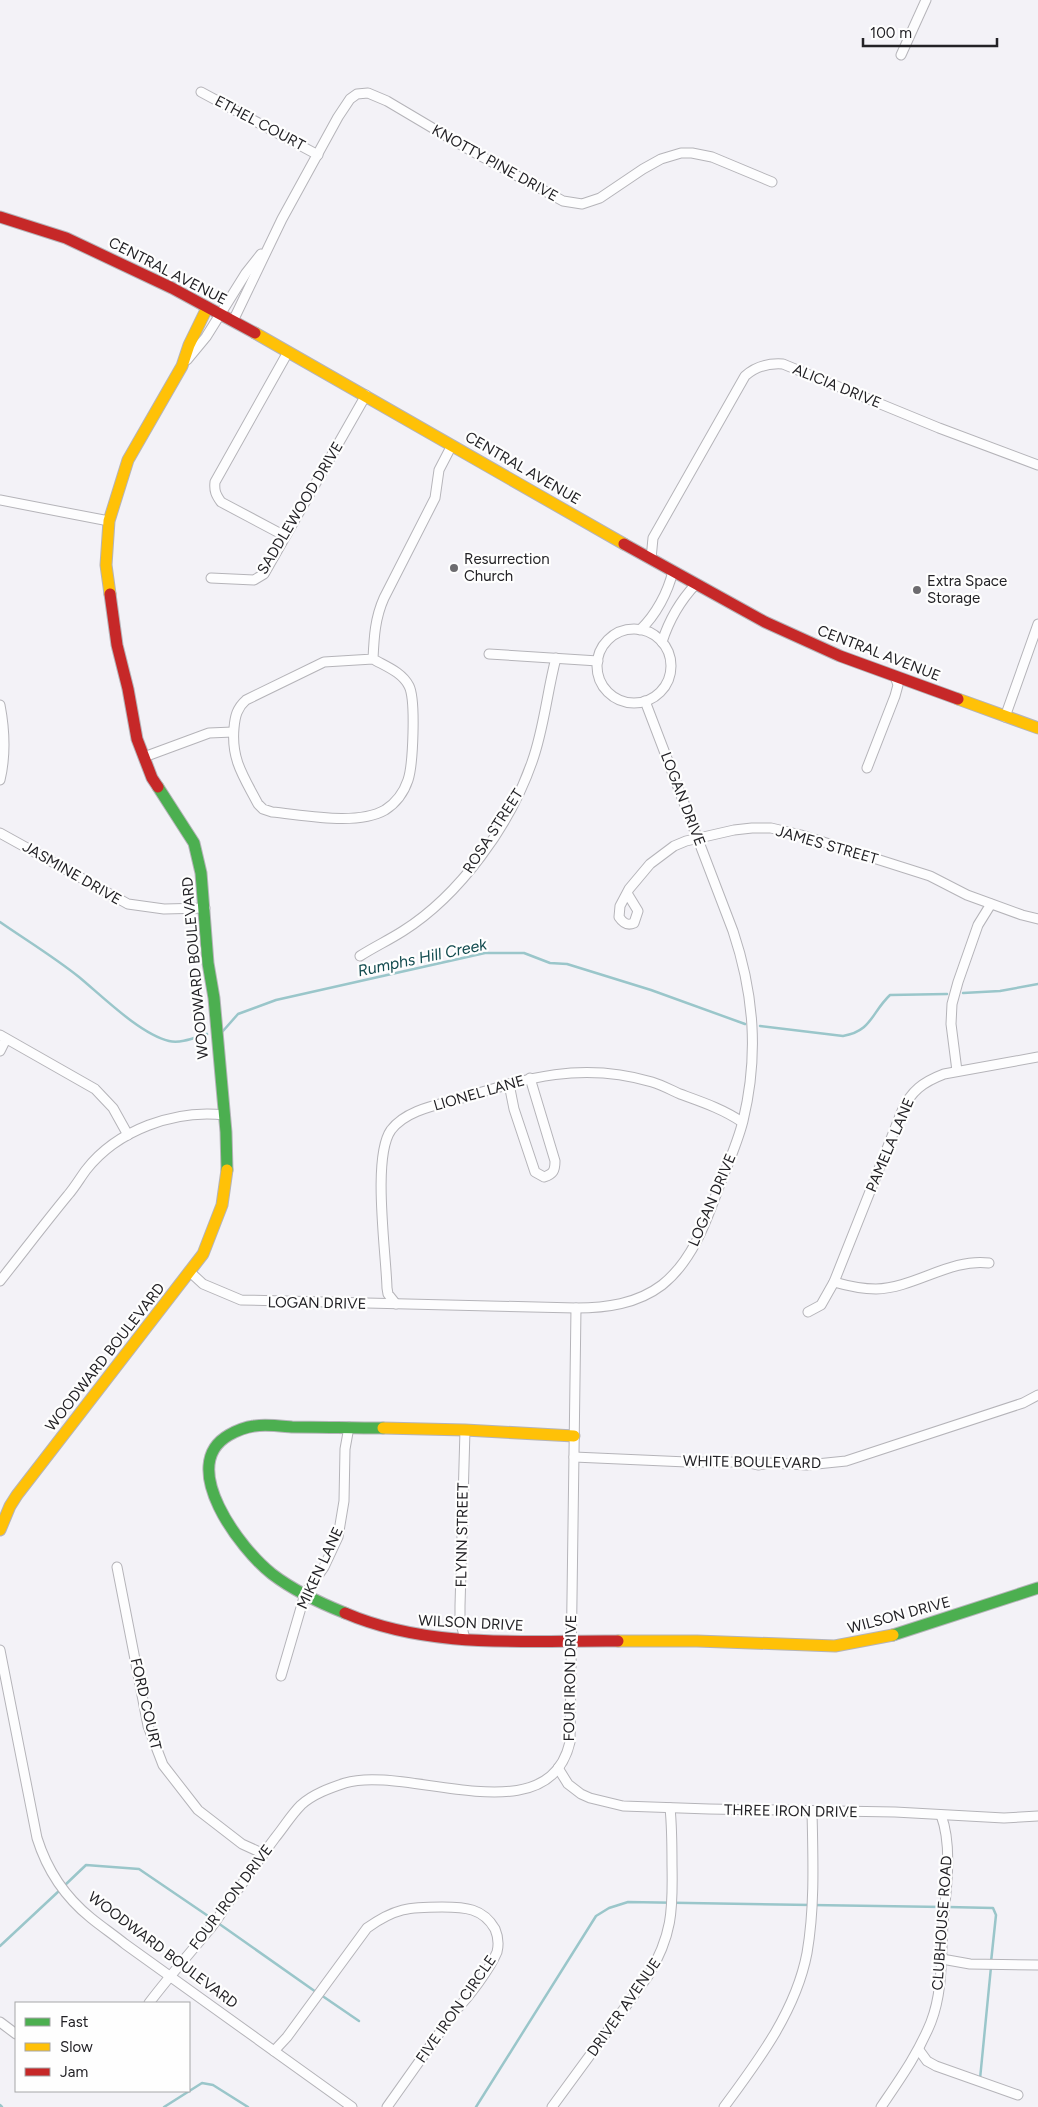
<svg xmlns="http://www.w3.org/2000/svg" width="1038" height="2107" font-family="Figtree,sans-serif">
  <style>
    .lines { fill: none; stroke-linecap: round; stroke-linejoin: round }
    .stream { stroke: #9ac6ca; stroke-width: 2.5 }
    .street-casing { stroke: #b5b4b9; stroke-width: 11 }
    .fast-casing { stroke: #b5b4b9; stroke-width: 13 }
    .slow-casing { stroke: #b5b4b9; stroke-width: 13 }
    .jam-casing { stroke: #b5b4b9; stroke-width: 13 }
    .street { stroke: #fdfdfe; stroke-width: 9 }
    .fast { stroke: #4caf50; stroke-width: 11 }
    .slow { stroke: #ffc107; stroke-width: 11 }
    .jam { stroke: #c62828; stroke-width: 11 }
    .poi-dot { fill: #6c6b6f; stroke: #fefefe; stroke-width: 2 }
    .labels { text-anchor: middle; stroke-width: 4.5; stroke-linejoin: round; paint-order: stroke }
    .street-label { font-size: 15px; fill: #232226; stroke: #fefefe }
    .poi-label { font-size: 15px; fill: #232226; stroke: #fefefe; text-anchor: start }
    .water-label { font-size: 16px; font-style: italic; fill: #114a4e; stroke: #fefefe }
  </style>
  <rect width="100%" height="100%" fill="#f3f2f7"/>
  <g class="lines">
    <g class="stream">
      <path d="M 0,922 C 26,940 54,957 79,977 C 102,996 140,1034 169,1041 C 181,1044 196,1037 207,1034"/>
      <polyline points="963,993 1000,991 1038,984"/>
      <path d="M 760,1026 L 843,1036 C 872,1031 871,1013 890,995 L 947,994"/>
      <polyline points="223,1031 238,1014 276,1000 485,953 524,953 550,963 567,964 651,990 745,1024"/>
      <polyline points="64,1886 86,1865 139,1869 214,1920"/>
      <polyline points="948,1907 993,1908 996,1915 991,1962"/>
      <polyline points="218,1923 316,1992"/>
      <polyline points="0,1946 60,1890"/>
      <polyline points="321,1995 359,2021"/>
      <polyline points="980,2079 991,1967"/>
      <polyline points="0,2105 2,2107"/>
      <polyline points="164,2107 202,2083 213,2085 248,2107"/>
      <polyline points="476,2107 596,1916 609,1908 628,1902 943,1907"/>
    </g>
    <defs>
      <g id="street">
        <polyline points="901,55 926,0"/>
        <polyline points="201,92 318,155"/>
        <polyline points="233,321 282,219 338,117 350,99 357,94 368,93 387,101 468,149 563,201 582,204 600,198 643,169 661,159 681,153 692,153 712,157 772,182"/>
        <polyline points="187,360 206,337 246,273 261,254"/>
        <polyline points="0,500 109,521"/>
        <path d="M 285,536 L 221,502 C 216,495 214,491 215,482 L 288,352"/>
        <path d="M 651,559 L 653,538 L 745,376 C 756,366 769,363 783,364 L 939,428 L 1038,465"/>
        <polyline points="211,578 254,580 264,574 366,395"/>
        <circle cx="634" cy="666" r="37"/>
        <path d="M 640,630 C 656,615 668,592 673,571"/>
        <path d="M 662,642 C 669,620 679,602 696,584"/>
        <polyline points="489,654 598,661"/>
        <path d="M 373,659 L 324,662 L 246,700 C 237,708 235,716 234,728 C 231,760 244,777 258,804 L 263,809 L 272,812 C 304,815 357,826 385,810 C 396,803 404,792 408,780 C 413,765 416,700 409,686 C 402,672 385,666 373,659 C 374,637 375,618 384,598 L 435,498 L 439,470 L 452,445"/>
        <path d="M 0,705 C 5,731 6,755 0,780"/>
        <polyline points="1005,717 1038,624"/>
        <polyline points="144,757 209,733 233,732"/>
        <polyline points="867,768 895,696 898,685 895,676"/>
        <polyline points="0,833 128,904 164,909 205,908"/>
        <path d="M 627,893 L 638,911 L 634,923 C 627,926 623,923 619,917 L 620,906 L 629,889 L 650,864 L 674,846 L 686,841 L 734,830 L 752,828 L 771,828 L 801,835 L 930,876 L 967,895 L 1022,915 L 1038,919"/>
        <path d="M 360,956 C 374,947 389,940 403,931 C 460,895 510,825 532,762 C 544,729 547,692 556,658"/>
        <polyline points="0,1035 95,1089 113,1108 128,1135"/>
        <polyline points="0,1051 6,1039"/>
        <polyline points="957,1071 951,1024 952,1004 958,982 978,925 991,904"/>
        <path d="M 509,1084 L 514,1109 L 535,1172 L 544,1177 C 553,1174 555,1171 555,1161 L 530,1078"/>
        <path d="M 190,1272 L 203,1284 L 241,1300 L 576,1308 C 606,1308 637,1304 662,1285 C 691,1262 705,1225 717,1192 C 726,1168 737,1145 743,1121 C 759,1055 754,994 733,931 L 645,701"/>
        <path d="M 0,1281 C 23,1252 45,1223 68,1195 C 75,1187 80,1178 86,1170 C 117,1130 175,1109 225,1115"/>
        <path d="M 834,1282 C 848,1286 862,1289 876,1289 C 915,1288 950,1258 989,1263"/>
        <path d="M 396,1304 L 388,1294 L 387,1288 C 386,1252 372,1157 391,1130 C 406,1110 437,1105 459,1099 C 527,1078 581,1061 652,1082 C 662,1085 671,1090 680,1094 C 702,1102 723,1109 742,1122"/>
        <path d="M 808,1312 L 821,1305 L 834,1282 L 902,1111 C 911,1091 923,1082 944,1074 L 1038,1057"/>
        <polyline points="465,1430 460,1606 460,1620 465,1639"/>
        <polyline points="574,1457 687,1462 745,1462 758,1465 770,1463 807,1465 846,1461 1023,1403 1038,1395"/>
        <polyline points="117,1567 148,1726 163,1765 198,1810 242,1844 264,1854"/>
        <path d="M 0,1650 L 37,1838 C 47,1870 65,1897 91,1918 C 102,1927 114,1935 125,1944 L 352,2107"/>
        <polyline points="281,1676 305,1594 324,1567 338,1537 344,1501 345,1449 349,1427"/>
        <polyline points="558,1768 568,1784 581,1794 590,1798 623,1806 709,1809 895,1812 1004,1818 1038,1816"/>
        <polyline points="942,1959 970,1964 1038,1965"/>
        <path d="M 149,2003 C 168,1978 189,1954 209,1930 C 217,1921 223,1909 231,1899 C 246,1879 260,1858 275,1838 C 284,1827 291,1815 301,1805 C 313,1794 330,1788 345,1783 C 407,1764 548,1837 570,1742 L 576,1308"/>
        <polyline points="0,2022 16,2034"/>
        <polyline points="919,2050 927,2061 936,2066 1018,2095"/>
        <path d="M 274,2051 L 287,2037 L 367,1928 C 395,1908 409,1907 442,1907 C 465,1907 483,1908 495,1929 C 498,1936 499,1944 497,1952 C 490,1969 468,1998 455,2011 L 387,2107"/>
        <path d="M 552,2107 L 648,1976 C 672,1936 673,1911 672,1865 C 672,1846 672,1827 670,1808"/>
        <path d="M 724,2107 C 758,2061 796,2011 807,1953 C 815,1907 813,1858 812,1811"/>
        <path d="M 881,2107 C 900,2079 918,2054 931,2022 C 943,1991 941,1957 943,1924 C 946,1891 953,1847 941,1815"/>
      </g>
      <g id="fast">
        <polyline points="158,787 194,843 201,873 208,963 214,998 226,1132 227,1170"/>
        <path d="M 345,1613 C 320,1603 293,1590 272,1574 C 241,1550 176,1465 229,1435 C 236,1431 247,1427 254,1426 C 266,1424 280,1426 292,1427 C 322,1427 353,1428 383,1428"/>
        <polyline points="893,1635 1038,1588"/>
      </g>
      <g id="slow">
        <polyline points="255,333 624,544"/>
        <polyline points="110,594 106,565 109,521 128,460 182,366 189,345 207,308"/>
        <polyline points="958,699 1038,728"/>
        <polyline points="383,1428 465,1430 574,1436"/>
        <polyline points="0,1530 10,1506 17,1495 203,1254 222,1205 227,1170"/>
        <polyline points="618,1641 697,1641 835,1646 893,1635"/>
      </g>
      <g id="jam">
        <polyline points="0,217 66,238 172,288 255,333"/>
        <polyline points="624,544 765,622 840,656 958,699"/>
        <polyline points="110,594 117,645 128,689 137,739 152,778 158,787"/>
        <path d="M 345,1613 C 431,1650 527,1640 618,1641"/>
      </g>
    </defs>
    <use href="#street" class="street-casing"/>
    <use href="#fast" class="fast-casing"/>
    <use href="#slow" class="slow-casing"/>
    <use href="#jam" class="jam-casing"/>
    <use href="#street" class="street"/>
    <use href="#fast" class="fast"/>
    <use href="#slow" class="slow"/>
    <use href="#jam" class="jam"/>
  </g>
  <g class="poi-dot">
    <circle cx="454" cy="568" r="5"/>
    <circle cx="917" cy="590" r="5"/>
  </g>
  <g class="labels">
    <g class="street-label">
      <text transform="translate(260 123) rotate(28)" y="5">ETHEL COURT</text>
      <text transform="translate(495 163) rotate(29)" y="5">KNOTTY PINE DRIVE</text>
      <text transform="translate(168 271) rotate(27)" y="5">CENTRAL AVENUE</text>
      <text transform="translate(837 386) rotate(22)" y="5">ALICIA DRIVE</text>
      <text transform="translate(523 468) rotate(30)" y="5">CENTRAL AVENUE</text>
      <text transform="translate(300 508) rotate(-59)" y="5">SADDLEWOOD DRIVE</text>
      <text transform="translate(879 653) rotate(21)" y="5">CENTRAL AVENUE</text>
      <text transform="translate(683 799) rotate(69)" y="5">LOGAN DRIVE</text>
      <text transform="translate(493 831) rotate(-57)" y="5">ROSA STREET</text>
      <text transform="translate(827 845) rotate(16)" y="5">JAMES STREET</text>
      <text transform="translate(72 873) rotate(30)" y="5">JASMINE DRIVE</text>
      <text transform="translate(195 968) rotate(-95)" y="5">WOODWARD BOULEVARD</text>
      <text transform="translate(479 1093) rotate(-16)" y="5">LIONEL LANE</text>
      <text transform="translate(890 1145) rotate(-67)" y="5">PAMELA LANE</text>
      <text transform="translate(712 1200) rotate(-67)" y="5">LOGAN DRIVE</text>
      <text transform="translate(317 1303) rotate(1)" y="5">LOGAN DRIVE</text>
      <text transform="translate(105 1357) rotate(-52)" y="5">WOODWARD BOULEVARD</text>
      <text transform="translate(752 1462) rotate(1)" y="5">WHITE BOULEVARD</text>
      <text transform="translate(462 1535) rotate(-89)" y="5">FLYNN STREET</text>
      <text transform="translate(320 1568) rotate(-65)" y="5">MIKEN LANE</text>
      <text transform="translate(899 1615) rotate(-15)" y="5">WILSON DRIVE</text>
      <text transform="translate(471 1623) rotate(3)" y="5">WILSON DRIVE</text>
      <text transform="translate(570 1678) rotate(-89)" y="5">FOUR IRON DRIVE</text>
      <text transform="translate(146 1704) rotate(77)" y="5">FORD COURT</text>
      <text transform="translate(791 1811) rotate(1)" y="5">THREE IRON DRIVE</text>
      <text transform="translate(231 1897) rotate(-53)" y="5">FOUR IRON DRIVE</text>
      <text transform="translate(942 1923) rotate(-86)" y="5">CLUBHOUSE ROAD</text>
      <text transform="translate(163 1950) rotate(37)" y="5">WOODWARD BOULEVARD</text>
      <text transform="translate(624 2007) rotate(-55)" y="5">DRIVER AVENUE</text>
      <text transform="translate(456 2009) rotate(-55)" y="5">FIVE IRON CIRCLE</text>
    </g>
    <g class="poi-label">
      <text x="464" y="564">Resurrection<tspan x="464" dy="17">Church</tspan></text>
      <text x="927" y="586">Extra Space<tspan x="927" dy="17">Storage</tspan></text>
    </g>
    <g class="water-label">
      <text transform="translate(422 957) rotate(-12)" y="6">Rumphs Hill Creek</text>
    </g>
  </g>
  <rect x="15" y="2002" width="175" height="90" fill="#fefefe" stroke="#a6a6a8"/>
  <rect x="25" y="2018" width="25" height="8" fill="#4caf50" stroke="#a6a6a8"/>
  <text x="60" y="2027" font-size="15" fill="#232226">Fast</text>
  <rect x="25" y="2043" width="25" height="8" fill="#ffc107" stroke="#a6a6a8"/>
  <text x="60" y="2052" font-size="15" fill="#232226">Slow</text>
  <rect x="25" y="2068" width="25" height="8" fill="#c62828" stroke="#a6a6a8"/>
  <text x="60" y="2077" font-size="15" fill="#232226">Jam</text>
  <path d="M863 38v8h134v-8" fill="none" stroke="#232226" stroke-width="2.5"/>
  <text x="870" y="38" font-size="15" fill="#232226" stroke="#fefefe" stroke-width="4" paint-order="stroke">100 m</text>
</svg>
